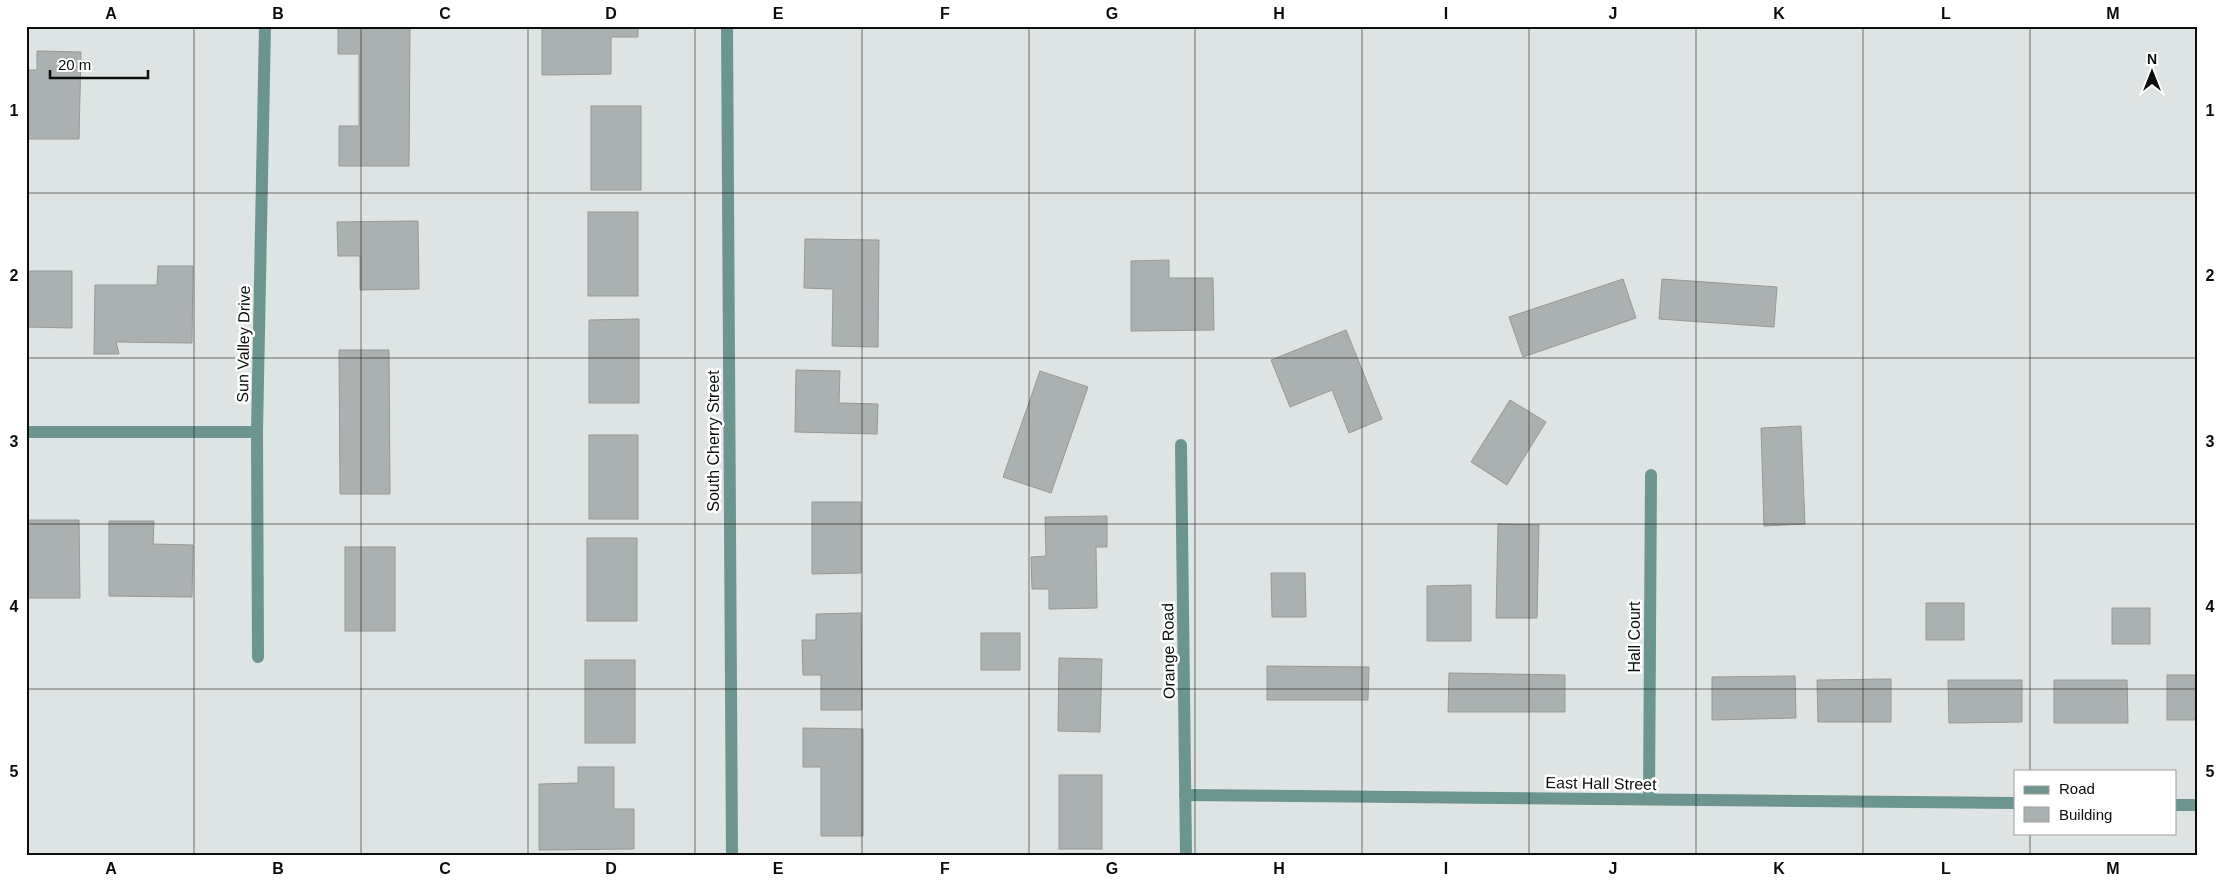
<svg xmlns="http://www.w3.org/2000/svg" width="2224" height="882" font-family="Helvetica,sans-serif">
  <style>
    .building { fill: #abb1b0; stroke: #959a99 }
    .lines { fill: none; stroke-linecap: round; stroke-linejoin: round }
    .minor { stroke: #6b958e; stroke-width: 12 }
    .grid { fill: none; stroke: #0b0d0d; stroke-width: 1; stroke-opacity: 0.55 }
    .labels { text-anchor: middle; stroke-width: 5; stroke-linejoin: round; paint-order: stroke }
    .street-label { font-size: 16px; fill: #0b0d0d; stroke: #fff }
    .neatline { fill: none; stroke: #0b0d0d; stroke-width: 2 }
    .grid-label { font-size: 16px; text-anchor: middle; font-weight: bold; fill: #0b0d0d }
  </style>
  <rect width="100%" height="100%" fill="#dee4e3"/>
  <g class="building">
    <polygon points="338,26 410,26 409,166 339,166 339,126 359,126 359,54 338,54"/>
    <polygon points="638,26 638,37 611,37 611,74 542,75 542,27"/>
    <polygon points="37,51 81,52 79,139 26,139 26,70 37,70"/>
    <rect x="591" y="106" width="50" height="84"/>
    <rect x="588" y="212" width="50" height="84"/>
    <polygon points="418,221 419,289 360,290 360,256 338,256 337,222"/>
    <polygon points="805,239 879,240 878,347 832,346 833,289 804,288"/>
    <polygon points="1169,260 1169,278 1213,278 1214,330 1131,331 1131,261"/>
    <polygon points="158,266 193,266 192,343 116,342 119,354 94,354 95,285 157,285"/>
    <polygon points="26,271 72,271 72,328 27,327 26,339"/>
    <polygon points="1623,279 1636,318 1523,357 1509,317"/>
    <polygon points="1662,279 1777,287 1774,327 1659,319"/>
    <polygon points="639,319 639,403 589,403 589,320"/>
    <polygon points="1346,330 1382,419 1349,433 1332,390 1290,407 1271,360"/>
    <polygon points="339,350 389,350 390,494 340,494"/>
    <polygon points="796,370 840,371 839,403 878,404 877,434 795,432"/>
    <polygon points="1040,371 1088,387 1051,493 1003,477"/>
    <polygon points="1510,400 1546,422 1507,485 1471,462"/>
    <polygon points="1801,426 1805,524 1764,526 1761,428"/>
    <rect x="589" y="435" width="49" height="84"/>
    <polygon points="812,502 861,502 861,573 812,574"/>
    <polygon points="1107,516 1107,547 1096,547 1097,608 1049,609 1049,589 1032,589 1031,557 1046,556 1045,517"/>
    <polygon points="26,520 79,520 80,598 26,598"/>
    <polygon points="109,521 154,521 153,544 193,545 192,597 109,596"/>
    <polygon points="1498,524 1539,525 1537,618 1496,618"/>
    <rect x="587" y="538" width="50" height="83"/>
    <rect x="345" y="547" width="50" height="84"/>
    <polygon points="1271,573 1305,573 1306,617 1272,617"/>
    <polygon points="1471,585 1471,641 1427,641 1427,586"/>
    <rect x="1926" y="603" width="38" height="37"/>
    <rect x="2112" y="608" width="38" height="36"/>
    <polygon points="861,613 862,710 821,710 821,675 803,675 802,640 816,640 816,614"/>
    <rect x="981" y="633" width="39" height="37"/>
    <polygon points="1059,658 1102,659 1100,732 1058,731"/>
    <rect x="585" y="660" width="50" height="83"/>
    <polygon points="1267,666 1369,667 1368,700 1267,700"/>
    <polygon points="1449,673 1565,675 1565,712 1448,712"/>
    <rect x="2167" y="675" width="31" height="45"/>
    <polygon points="1795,676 1796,718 1712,720 1712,677"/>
    <polygon points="1891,679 1891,722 1818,722 1817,680"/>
    <polygon points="1948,680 2022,680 2022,722 1949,723"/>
    <polygon points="2054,680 2127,680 2128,723 2054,723"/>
    <polygon points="803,728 863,729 863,836 821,836 821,767 803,767"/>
    <polygon points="578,767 614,767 614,809 634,809 634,849 539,850 539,784 578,783"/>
    <rect x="1059" y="775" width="43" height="74"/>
  </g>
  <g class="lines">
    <g class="minor">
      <polyline points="727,26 732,856"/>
      <polyline points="26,432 257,432"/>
      <polyline points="1181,445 1186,856"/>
      <polyline points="258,657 257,432 265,26"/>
      <polyline points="1185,795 2015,803"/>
      <polyline points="1649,799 1651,475"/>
      <polyline points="2175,805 2198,805"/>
    </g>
  </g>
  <path class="grid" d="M 194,26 L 194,856M 361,26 L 361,856M 528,26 L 528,856M 695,26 L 695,856M 862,26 L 862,856M 1029,26 L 1029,856M 1195,26 L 1195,856M 1362,26 L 1362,856M 1529,26 L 1529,856M 1696,26 L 1696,856M 1863,26 L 1863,856M 2030,26 L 2030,771M 26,193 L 2198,193M 26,358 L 2198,358M 26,524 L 2198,524M 26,689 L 2198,689M 2030,833 L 2030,856"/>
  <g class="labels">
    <g class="street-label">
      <text transform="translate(243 344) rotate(-89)" y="6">Sun Valley Drive</text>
      <text transform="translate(713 441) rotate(-90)" y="6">South Cherry Street</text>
      <text transform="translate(1634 637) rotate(-90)" y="6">Hall Court</text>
      <text transform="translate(1168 651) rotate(-91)" y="6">Orange Road</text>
      <text transform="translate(1601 783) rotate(1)" y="6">East Hall Street</text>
    </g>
  </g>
  <rect width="2224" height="882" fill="none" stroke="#ffffff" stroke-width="55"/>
  <rect x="2014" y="770" width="162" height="65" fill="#ffffff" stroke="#9d9e9e"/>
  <rect x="2024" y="786" width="25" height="8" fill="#6b958e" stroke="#9d9e9e"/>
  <text x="2059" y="794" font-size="15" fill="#0b0d0d">Road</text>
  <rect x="2024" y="807" width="25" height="15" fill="#abb1b0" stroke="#9d9e9e"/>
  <text x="2059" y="820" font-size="15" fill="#0b0d0d">Building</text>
  <g transform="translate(2152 72)" stroke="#ffffff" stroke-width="4" paint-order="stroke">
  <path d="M0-4L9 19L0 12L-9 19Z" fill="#0b0d0d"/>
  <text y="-8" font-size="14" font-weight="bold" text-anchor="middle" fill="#0b0d0d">N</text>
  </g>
  <path d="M50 70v8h98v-8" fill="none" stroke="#0b0d0d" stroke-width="2.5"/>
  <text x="58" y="70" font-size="15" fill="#0b0d0d" stroke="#ffffff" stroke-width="4" paint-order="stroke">20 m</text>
  <rect x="28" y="28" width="2168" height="826" class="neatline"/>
  <g class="grid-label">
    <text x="111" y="19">A</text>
    <text x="278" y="19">B</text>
    <text x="445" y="19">C</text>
    <text x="611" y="19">D</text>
    <text x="778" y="19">E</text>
    <text x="945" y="19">F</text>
    <text x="1112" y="19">G</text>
    <text x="1279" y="19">H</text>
    <text x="1446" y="19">I</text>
    <text x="1613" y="19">J</text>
    <text x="1779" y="19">K</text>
    <text x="1946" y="19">L</text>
    <text x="2113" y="19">M</text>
    <text x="14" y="116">1</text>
    <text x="2210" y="116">1</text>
    <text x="14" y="281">2</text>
    <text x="2210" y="281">2</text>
    <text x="14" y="447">3</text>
    <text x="2210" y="447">3</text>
    <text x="14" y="612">4</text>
    <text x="2210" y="612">4</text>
    <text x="14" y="777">5</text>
    <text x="2210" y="777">5</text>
    <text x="111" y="874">A</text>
    <text x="278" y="874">B</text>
    <text x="445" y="874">C</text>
    <text x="611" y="874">D</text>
    <text x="778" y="874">E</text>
    <text x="945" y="874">F</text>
    <text x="1112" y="874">G</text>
    <text x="1279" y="874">H</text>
    <text x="1446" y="874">I</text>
    <text x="1613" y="874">J</text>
    <text x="1779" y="874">K</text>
    <text x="1946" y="874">L</text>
    <text x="2113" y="874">M</text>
  </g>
</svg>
